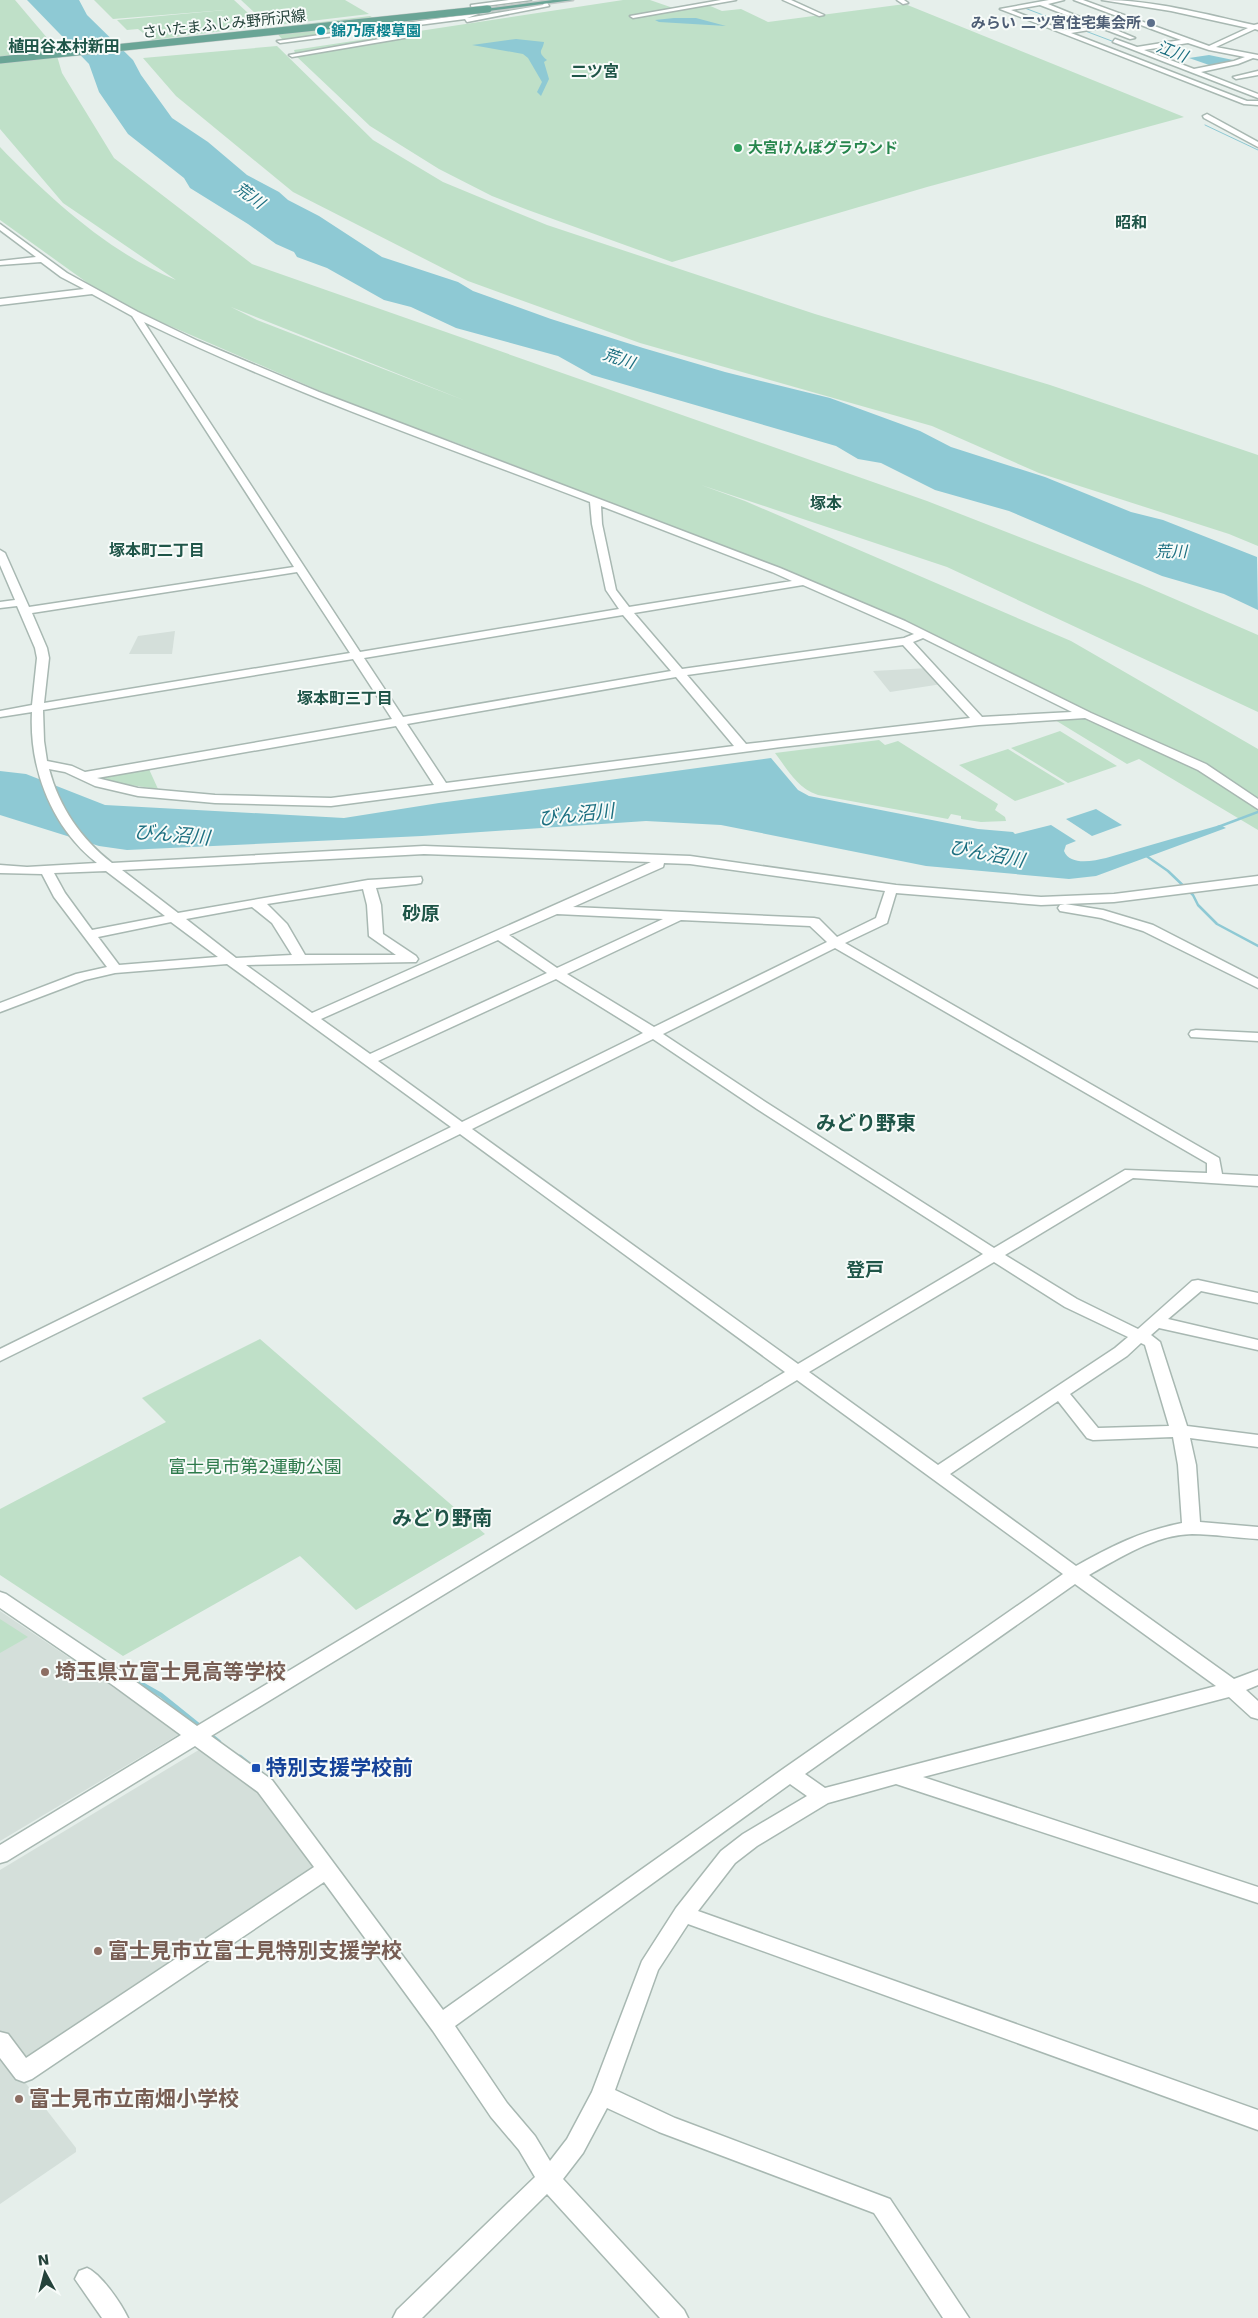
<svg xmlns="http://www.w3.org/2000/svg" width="1258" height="2318" font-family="'DejaVu Sans','Noto Sans JP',sans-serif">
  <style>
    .built { fill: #d4dfda }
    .green { fill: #bfe0c8; fill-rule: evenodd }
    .water { fill: #8ec9d4 }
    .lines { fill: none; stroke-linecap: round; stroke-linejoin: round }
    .stream-far2 { stroke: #8ec9d4; stroke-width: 1 }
    .stream-far1 { stroke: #8ec9d4; stroke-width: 2.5 }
    .stream { stroke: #8ec9d4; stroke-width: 4.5 }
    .minor-casing { stroke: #a8b8b2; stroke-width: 3 }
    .major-casing { stroke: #c2cac8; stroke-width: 3 }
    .minor { fill: #fff; fill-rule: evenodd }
    .major { fill: #6aa596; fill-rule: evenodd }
    .major-bridge-casing { stroke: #c2cac8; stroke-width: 8; stroke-linecap: butt }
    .major-bridge { stroke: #6aa596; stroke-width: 7 }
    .service-dot { fill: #5c6f8a; stroke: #f7fbf9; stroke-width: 2 }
    .culture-dot { fill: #0f9aa8; stroke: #f7fbf9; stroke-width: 2 }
    .leisure-dot { fill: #2e9e5b; stroke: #f7fbf9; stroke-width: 2 }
    .education-dot { fill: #8d6e63; stroke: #f7fbf9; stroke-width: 2 }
    .transit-dot { fill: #1a4fb4; stroke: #f7fbf9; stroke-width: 2 }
    .labels { text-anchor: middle; stroke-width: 4; stroke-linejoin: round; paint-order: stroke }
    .far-service-label { font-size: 15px; font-weight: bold; fill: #4e5e75; stroke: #f7fbf9; text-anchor: end }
    .far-street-label { font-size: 15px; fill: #24423a; stroke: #f7fbf9 }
    .far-culture-label { font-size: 15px; font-weight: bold; fill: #0d838f; stroke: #f7fbf9; text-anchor: start }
    .far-leisure-label { font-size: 15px; font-weight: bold; fill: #27864d; stroke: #f7fbf9; text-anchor: start }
    .far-quarter-label { font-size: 16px; font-weight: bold; fill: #1f5548; stroke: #f7fbf9 }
    .far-water-label { font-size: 16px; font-style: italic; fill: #1c6f80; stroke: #f7fbf9 }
    .far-neighbourhood-label { font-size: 16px; font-weight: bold; fill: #1f5548; stroke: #f7fbf9 }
    .park-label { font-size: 18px; fill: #2d7a4b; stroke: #f7fbf9 }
    .water-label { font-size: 19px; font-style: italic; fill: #1c6f80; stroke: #f7fbf9 }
    .neighbourhood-label { font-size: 19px; font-weight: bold; fill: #1f5548; stroke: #f7fbf9 }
    .quarter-label { font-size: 20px; font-weight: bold; fill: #1f5548; stroke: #f7fbf9 }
    .near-education-label { font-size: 21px; font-weight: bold; fill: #785e54; stroke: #f7fbf9; text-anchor: start }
    .near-transit-label { font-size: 21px; font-weight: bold; fill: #164399; stroke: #f7fbf9; text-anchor: start }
  </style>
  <rect width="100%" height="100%" fill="#e6efeb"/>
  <g class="built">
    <polygon points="175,631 172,654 129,654 138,636"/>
    <polygon points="929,668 942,684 890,692 873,671"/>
    <polygon points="0,1611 181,1733 0,1841"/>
    <polygon points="202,1748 258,1791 319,1870 25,2065 0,2033 0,1870"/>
    <polygon points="0,2050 76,2148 76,2152 0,2204"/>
  </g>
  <g class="green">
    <polygon points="0,0 15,0 48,39 56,53 0,58"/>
    <polygon points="94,0 234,0 262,26 152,40 138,29 127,30 117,20 225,10 113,19"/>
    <polygon points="241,0 345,0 369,14 269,26"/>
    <polygon points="623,0 650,0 676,9 708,5 722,11 741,9 768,22 905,4 1184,117 927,187 672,262 528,210 492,196 439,169 370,126 296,56 294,50"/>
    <polygon points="370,16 389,27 283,40 272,28"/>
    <polygon points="277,46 373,140 443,182 547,225 815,314 1050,385 1258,455 1258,546 1229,534 1039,473 932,426 640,343 468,281 293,192 176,96 143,58"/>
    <path d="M 57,56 L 62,73 L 114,158 L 252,264 L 927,501 L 1140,584 L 1258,635 L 1258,712 L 947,567 L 701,485 L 745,501 L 1071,641 L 1258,749 L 1258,830 L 1139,759 L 1127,764 L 1055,720 L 1087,714 L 886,614 L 788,571 L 688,534 L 473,449 L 348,403 L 140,313 L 96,289 L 0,220 L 0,147 C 48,197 111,254 176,280 L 63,203 L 0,129 L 0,61 ZM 231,307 L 466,401 L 257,320 Z"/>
    <polygon points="1060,731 1117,766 1068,783 1011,748"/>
    <path d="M 879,740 L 885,745 L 898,741 L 998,804 L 995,810 L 1005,817 L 1006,821 L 981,822 L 961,819 L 961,816 L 951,814 L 948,819 L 818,795 C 797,788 788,770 775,753 Z"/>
    <polygon points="1008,749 1065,784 1015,801 959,765"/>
    <polygon points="148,767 158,789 123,784 96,776"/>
    <polygon points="260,1339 485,1534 356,1610 300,1556 123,1656 0,1575 0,1509 166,1422 142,1398"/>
    <polygon points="0,1619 28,1637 0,1653"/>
  </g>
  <g class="water">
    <polygon points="27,0 79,0 87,15 133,60 141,75 172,118 208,142 247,175 279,192 288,200 319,216 382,257 458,282 473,291 551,319 643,348 725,372 830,398 920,431 951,447 1045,477 1131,512 1163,520 1257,557 1258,610 1224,594 1162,576 1009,511 935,490 881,463 858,459 836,446 592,375 558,356 456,328 411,307 384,300 327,268 297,257 294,252 276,244 248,224 190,188 184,178 128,134 99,92 89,64"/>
    <polygon points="674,18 696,18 726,26 659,22 655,20"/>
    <path d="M 516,39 L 544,42 C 543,51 536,51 547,60 L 544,62 L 549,79 L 541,96 L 537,92 L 542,82 L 528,58 L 523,54 L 472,45 Z"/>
    <polygon points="1209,55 1238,61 1212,66 1189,58"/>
    <path d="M 771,758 L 798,790 L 809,796 L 978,829 L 1013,832 L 1015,834 L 1051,825 L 1076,841 L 1066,845 L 1064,851 C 1070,866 1093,861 1106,858 L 1220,825 L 1226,828 L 1096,876 L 1069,879 L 926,866 L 721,825 L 646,821 L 422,836 L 127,850 L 99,846 L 0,815 L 0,771 L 26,774 L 105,805 L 344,818 L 439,803 Z"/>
    <polygon points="1096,809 1122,825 1092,836 1066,819"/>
  </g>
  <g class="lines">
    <g class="stream-far2">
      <polyline points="1022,7 1117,43"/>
      <polyline points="1205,125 1258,150"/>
    </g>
    <g class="stream-far1">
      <polyline points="1218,827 1258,812"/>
      <polyline points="1145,855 1168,871 1193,895 1198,905 1217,924 1258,946"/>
    </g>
    <g class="stream">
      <polyline points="81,1663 99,1674"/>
      <polyline points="117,1670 161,1695 202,1728"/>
      <polyline points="208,1733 219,1742"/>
      <polyline points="240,1757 263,1775"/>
    </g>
    <defs>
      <g id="minor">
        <polygon points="509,0 531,0 477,7 478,14 467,18 543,5 546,1 549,6 467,22 465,19 280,43 277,41 463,15 472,12 471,5"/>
        <polygon points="721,0 736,0 633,18 630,16"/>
        <polygon points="783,0 791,0 824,15 819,16"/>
        <polygon points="897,0 904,0 908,3 903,4"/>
        <polygon points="1049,0 1064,0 1048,4 1092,22 1087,23 1040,5 1011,10 1063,30 1112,24 1112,26 1109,27 1135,38 1130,39 1101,28 1071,33 1247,101 1258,101 1258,105 1244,104 1000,9"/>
        <path d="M 1074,0 L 1083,0 L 1209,46 L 1248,28 L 1171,11 L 1102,0 C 1153,0 1204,14 1254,25 L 1258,24 L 1258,30 L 1255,29 L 1216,47 L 1258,55 L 1258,59 L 1253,58 L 1238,64 L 1201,72 L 1258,94 L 1258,98 L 1113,42 L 1115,39 L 1137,47 L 1181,40 ZM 1188,43 L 1209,50 L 1245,57 L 1234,61 L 1194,69 L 1144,50 Z"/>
        <polygon points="408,34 410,37 292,57 289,55"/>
        <polygon points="1258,71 1258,75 1236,79 1233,77"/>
        <polygon points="1207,114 1258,142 1258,147 1204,118 1203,116"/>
        <path d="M 0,224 L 67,273 L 138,312 L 198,341 L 319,392 L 780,568 L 905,621 L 1091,713 L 1206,764 L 1258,799 L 1258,809 L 1198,770 L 1085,718 L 979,725 L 781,747 L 331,806 L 215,803 L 138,796 L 95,786 L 65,772 L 49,769 C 59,807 81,839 112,863 L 424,846 L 690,856 L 896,885 L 1041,897 L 1114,894 L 1258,876 L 1258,884 L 1114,902 L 1041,905 L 896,893 L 887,923 L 845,943 L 1219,1158 L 1222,1174 L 1258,1176 L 1258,1186 L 1133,1178 L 1005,1255 L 1077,1299 L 1138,1329 L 1192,1281 L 1198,1280 L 1258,1293 L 1258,1303 L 1201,1291 L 1168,1319 L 1258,1340 L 1258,1350 L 1159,1328 L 1151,1335 L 1160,1342 L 1187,1426 L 1258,1435 L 1258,1447 L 1190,1438 L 1196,1465 L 1200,1522 L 1258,1527 L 1258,1539 C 1236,1538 1214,1534 1192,1534 C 1155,1535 1121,1557 1089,1575 L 1234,1679 L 1258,1670 L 1258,1685 L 1246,1690 L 1258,1701 L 1258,1719 L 1251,1717 L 1229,1697 L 923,1777 L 1258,1887 L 1258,1903 L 896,1784 L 828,1803 L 757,1846 L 735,1863 L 698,1911 L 1258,2110 L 1258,2130 L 688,1924 L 658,1970 L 615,2090 L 675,2118 L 890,2199 L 969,2318 L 943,2318 L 874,2213 L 659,2132 L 607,2108 L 583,2153 L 563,2179 L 684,2310 L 688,2318 L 660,2318 L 547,2194 L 422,2318 L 393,2318 L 397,2310 L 535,2177 L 519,2150 L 491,2117 L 433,2031 L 324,1882 L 32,2079 L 24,2082 L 16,2079 L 0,2058 L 0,2032 L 8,2034 L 26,2058 L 314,1867 L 258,1792 L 195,1746 L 7,1861 L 0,1863 L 0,1845 L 181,1735 L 114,1686 L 0,1608 L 0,1592 L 6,1594 L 128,1676 L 197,1726 L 785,1372 L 460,1134 L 0,1361 L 0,1349 L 451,1127 L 227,964 L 115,973 L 85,980 L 0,1012 L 0,1003 L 76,974 L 107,967 L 54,897 L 42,874 L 0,873 L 0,865 L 27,867 L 97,863 C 52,828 29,769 32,712 L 0,717 L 0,711 L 32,705 L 37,658 L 35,648 L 17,606 L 0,608 L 0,602 L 15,600 L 0,565 L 0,550 L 5,553 L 29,607 L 294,567 L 132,316 L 92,294 L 0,305 L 0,299 L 84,289 L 61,277 L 41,262 L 0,265 L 0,261 L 36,257 L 0,230 ZM 144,322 C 289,392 441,445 590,502 L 592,524 L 606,590 L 619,609 L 360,652 ZM 601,506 L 772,572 L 792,581 L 629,607 L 616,590 L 602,524 ZM 297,572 L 350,653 L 44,703 L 49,658 L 47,648 L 32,613 ZM 803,585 L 914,634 L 904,638 L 682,669 L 634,613 ZM 623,615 L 671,671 L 403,717 L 364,658 ZM 923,638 L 1072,712 L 982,717 L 913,642 ZM 903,645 L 970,718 L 746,744 L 687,675 ZM 353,659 L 392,719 L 85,772 L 72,766 L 47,761 L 44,741 L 43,710 ZM 676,677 L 734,746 L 446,783 L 407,724 ZM 396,726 L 434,785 L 331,798 L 215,795 L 138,788 L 97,778 ZM 424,854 L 651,862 L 312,1013 L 246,965 L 416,962 L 418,959 L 416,956 L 383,934 L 381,905 L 376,888 L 416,884 L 421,883 L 422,880 L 421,877 L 368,880 L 178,913 L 122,870 ZM 664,863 L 690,864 L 885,891 L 876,918 L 837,937 L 819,919 L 814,918 L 573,907 L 663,867 ZM 106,871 L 165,916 L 92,930 L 65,893 L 54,873 ZM 363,889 L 367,905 L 369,936 L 396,955 L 305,955 L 287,924 L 267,904 ZM 252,907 L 272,923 L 292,955 L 236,958 L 186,919 ZM 557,914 L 663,919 L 557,968 L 509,935 ZM 681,920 L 810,926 L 827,942 L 654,1027 L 567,974 ZM 171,922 L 218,957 L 119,965 L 98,937 ZM 498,940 L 547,973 L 370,1054 L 321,1019 ZM 835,948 L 1207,1163 L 1207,1173 L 1125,1170 L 994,1248 L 767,1103 L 663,1034 ZM 556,979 L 643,1033 L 462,1122 L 378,1061 ZM 653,1039 L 757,1109 L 983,1254 L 798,1364 L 472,1129 ZM 994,1262 L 1065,1307 L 1128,1337 L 1115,1348 L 938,1465 L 809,1372 ZM 1141,1343 L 1145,1345 L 1169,1426 L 1098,1428 L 1070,1394 L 1127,1356 ZM 797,1380 L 1063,1574 L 783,1769 L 443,2010 L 272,1780 L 211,1736 ZM 1058,1401 L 1087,1438 L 1093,1440 L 1173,1437 L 1178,1465 L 1182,1523 C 1141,1531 1112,1546 1076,1566 L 950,1474 ZM 1075,1584 L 1216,1686 L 825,1788 L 805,1774 ZM 790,1784 L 807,1796 L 743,1834 L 721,1851 L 676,1908 L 642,1961 L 592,2092 L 567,2139 L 550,2161 L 535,2136 L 507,2103 L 455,2026 Z"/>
        <polygon points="1065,904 1103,910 1153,925 1258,979 1258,988 1143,931 1101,918 1060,911 1058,908 1060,905"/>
        <polygon points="1196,1030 1258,1033 1258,1041 1191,1037 1189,1034 1191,1031"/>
        <path d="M 87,2268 C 101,2274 121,2303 128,2318 L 102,2318 L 75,2279 L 79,2271 Z"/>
      </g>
      <polygon id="major" points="553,0 573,0 488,11 485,9"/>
    </defs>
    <use href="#minor" class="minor-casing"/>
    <use href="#major" class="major-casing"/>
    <use href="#minor" class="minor"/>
    <use href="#major" class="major"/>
    <defs>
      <polyline id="major-bridge" points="0,60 488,9"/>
    </defs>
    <use href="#major-bridge" class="major-bridge-casing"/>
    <use href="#major-bridge" class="major-bridge"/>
  </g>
  <circle class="service-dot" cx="1151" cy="23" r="5"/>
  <circle class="culture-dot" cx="321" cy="31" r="5"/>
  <circle class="leisure-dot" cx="738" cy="148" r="5"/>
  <g class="education-dot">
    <circle cx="45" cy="1672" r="5"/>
    <circle cx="98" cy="1951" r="5"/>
    <circle cx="19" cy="2099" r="5"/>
  </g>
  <rect class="transit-dot" x="251" y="1763" width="10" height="10" rx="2.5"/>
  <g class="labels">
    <g class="far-service-label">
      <text x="1141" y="28">みらい 二ツ宮住宅集会所</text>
    </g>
    <g class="far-street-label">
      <text transform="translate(224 24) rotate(-6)" y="5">さいたまふじみ野所沢線</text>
    </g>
    <g class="far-culture-label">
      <text x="331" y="36">錦乃原櫻草園</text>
    </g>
    <g class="far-leisure-label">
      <text x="748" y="153">大宮けんぽグラウンド</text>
    </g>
    <g class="far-quarter-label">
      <text x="64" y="52">植田谷本村新田</text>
      <text x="595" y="77">二ツ宮</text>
      <text x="1131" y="228">昭和</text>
      <text x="826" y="509">塚本</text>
    </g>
    <g class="far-water-label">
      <text transform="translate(1172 51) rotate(21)" y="6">江川</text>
      <text transform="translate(250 195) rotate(36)" y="6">荒川</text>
      <text transform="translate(619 358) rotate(18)" y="6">荒川</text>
      <text x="1171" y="557">荒川</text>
    </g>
    <g class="far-neighbourhood-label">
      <text x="157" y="556">塚本町二丁目</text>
      <text x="345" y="704">塚本町三丁目</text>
    </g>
    <g class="park-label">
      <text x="255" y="1473">富士見市第2運動公園</text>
    </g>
    <g class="water-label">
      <text transform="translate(576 814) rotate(-6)" y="7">びん沼川</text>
      <text transform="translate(172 834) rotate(5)" y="7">びん沼川</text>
      <text transform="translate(987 853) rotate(11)" y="7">びん沼川</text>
    </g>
    <g class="neighbourhood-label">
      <text x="421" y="920">砂原</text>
      <text x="865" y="1276">登戸</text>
    </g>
    <g class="quarter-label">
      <text x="866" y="1130">みどり野東</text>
      <text x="442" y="1525">みどり野南</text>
    </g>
    <g class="near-education-label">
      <text x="55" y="1679">埼玉県立富士見高等学校</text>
      <text x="108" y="1958">富士見市立富士見特別支援学校</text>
      <text x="29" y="2106">富士見市立南畑小学校</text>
    </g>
    <g class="near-transit-label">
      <text x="266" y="1775">特別支援学校前</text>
    </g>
  </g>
  <g transform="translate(45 2273) rotate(353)" stroke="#f7fbf9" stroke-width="4" paint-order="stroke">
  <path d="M0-4L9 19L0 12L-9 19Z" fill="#24423a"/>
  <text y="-8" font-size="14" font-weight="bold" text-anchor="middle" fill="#24423a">N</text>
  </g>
</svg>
